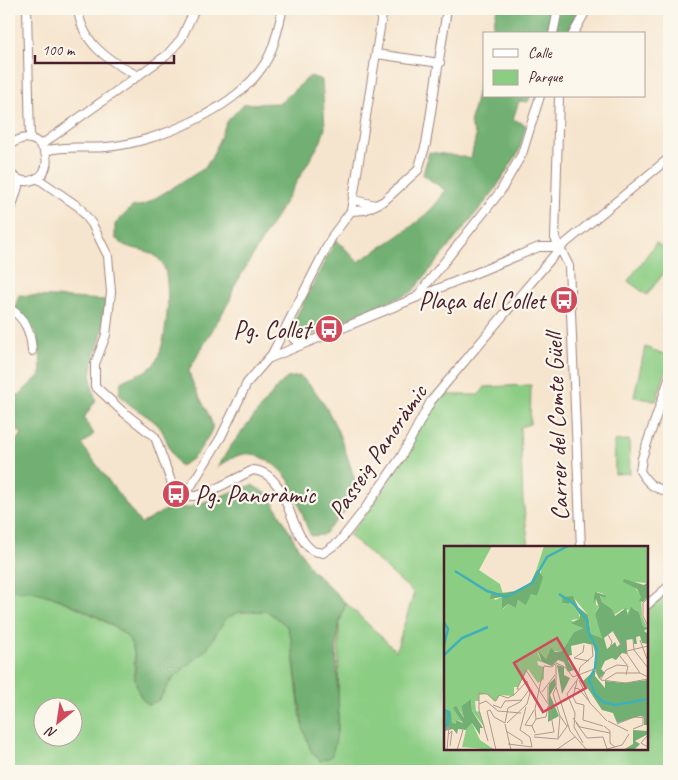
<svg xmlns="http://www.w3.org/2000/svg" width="678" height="780" font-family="Caveat,sans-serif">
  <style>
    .green { fill: #8ccd84; stroke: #6b7658; fill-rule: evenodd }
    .forest { fill: #71b072; stroke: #5e684e }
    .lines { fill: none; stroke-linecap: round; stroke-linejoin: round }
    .street-casing { stroke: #a0827c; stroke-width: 10 }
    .street { stroke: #fff; stroke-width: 8 }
    .labels { text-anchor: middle; stroke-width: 4.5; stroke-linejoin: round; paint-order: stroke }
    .poi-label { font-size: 25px; fill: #4a1f2b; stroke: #fbf7ec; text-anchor: end }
    .street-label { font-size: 25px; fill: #4a1f2b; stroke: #fbf7ec }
    .inset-river { fill: none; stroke: #3fb0b7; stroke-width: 2.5 }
    .inset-road { fill: none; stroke: #b1968d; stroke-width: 1 }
    .view { fill: #d1495b; fill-opacity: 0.15; stroke: #d1495b; stroke-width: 2.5 }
    .inset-edge { fill: none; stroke: #4a1f2b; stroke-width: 2.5 }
  </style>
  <rect width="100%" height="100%" fill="#fbf7ec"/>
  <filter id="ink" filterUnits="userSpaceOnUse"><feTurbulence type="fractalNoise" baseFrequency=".02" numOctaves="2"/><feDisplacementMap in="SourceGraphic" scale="10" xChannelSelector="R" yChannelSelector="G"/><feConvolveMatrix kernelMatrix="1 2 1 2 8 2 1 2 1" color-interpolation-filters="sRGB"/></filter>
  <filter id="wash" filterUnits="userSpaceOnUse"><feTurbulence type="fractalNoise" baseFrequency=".0096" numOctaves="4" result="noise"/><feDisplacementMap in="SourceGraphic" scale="20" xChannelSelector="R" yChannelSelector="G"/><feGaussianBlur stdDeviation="1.12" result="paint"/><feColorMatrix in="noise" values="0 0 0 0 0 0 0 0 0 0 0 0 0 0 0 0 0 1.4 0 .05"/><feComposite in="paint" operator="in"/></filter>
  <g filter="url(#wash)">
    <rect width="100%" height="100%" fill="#f6e5ce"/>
    <g class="green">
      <polygon points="656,243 669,252 669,266 647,295 628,281"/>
      <polygon points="645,347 669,356 669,363 656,401 634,397"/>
      <path d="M 531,385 L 530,424 L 520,427 L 523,501 L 529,547 L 446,548 L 446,749 L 647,749 L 647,602 L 669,590 L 669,771 L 9,771 L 9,590 C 20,591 32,590 43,594 C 61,599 123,627 130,641 C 136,652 134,667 134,679 L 159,700 L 172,679 L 207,649 L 220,627 L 228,617 L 239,612 L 267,611 L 286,625 L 291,637 L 300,714 L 311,751 L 338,730 L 339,625 L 346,603 L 396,651 L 414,593 L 349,535 L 372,507 L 437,395 L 479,395 L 485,387 ZM 42,708 L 72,708 L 72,738 L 42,738 Z"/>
      <polygon points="629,440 630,473 615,474 614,441"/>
    </g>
    <g class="forest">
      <polygon points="497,9 581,9 568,34 491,34"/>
      <path d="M 484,63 L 484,96 L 531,96 L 528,102 L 519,101 L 513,119 L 526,125 L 519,151 L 494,191 L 412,292 L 306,337 L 293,330 L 293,323 L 336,239 L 358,262 C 384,245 432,218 445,190 L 423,175 L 429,152 L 471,158 L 476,136 L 470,124 Z"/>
      <path d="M 310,76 L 322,80 L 325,128 L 321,141 L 234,287 L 230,300 L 189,370 C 191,388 215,419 212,429 C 210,435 205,441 202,446 C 196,456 191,461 180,466 C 169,454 167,434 157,424 C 145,413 130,408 119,394 L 121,382 C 131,375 146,374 154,364 C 167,349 173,280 162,263 C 152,248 136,251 124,245 C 121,243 118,240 115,238 L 115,224 L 132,207 L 144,205 L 205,168 L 212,157 L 227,121 L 244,104 L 280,103 Z"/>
      <path d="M 19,295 L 105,300 C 104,309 104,319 103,328 C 97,355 85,371 96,400 L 84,418 L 94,434 L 82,445 L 141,524 L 174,505 L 187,508 L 252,485 L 269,495 L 310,568 L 346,603 C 324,649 350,708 331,757 L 320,761 L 311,751 L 303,728 L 291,637 L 286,625 L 267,611 L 240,612 L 228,617 L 220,627 L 207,649 L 172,679 L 159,700 L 148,705 C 126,685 142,663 130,641 C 121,624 62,599 43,594 C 32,590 20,591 9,590 L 9,448 L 22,434 L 9,422 L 9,396 L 19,395 L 41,374 C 40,340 40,332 15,307 Z"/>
      <path d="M 300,376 C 332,402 345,449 357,487 L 348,508 L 323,535 L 311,536 C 296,505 300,479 265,459 C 246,448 234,456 217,468 L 230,447 L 278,386 L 287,378 Z"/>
    </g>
  </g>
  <g filter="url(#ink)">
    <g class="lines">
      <defs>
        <g id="street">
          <polyline points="27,9 30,139"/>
          <path d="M 78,9 C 82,44 109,61 138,76"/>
          <polyline points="553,34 558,9"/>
          <polyline points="573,34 587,9"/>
          <polyline points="376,54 440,63"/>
          <polyline points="559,96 555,238 569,266 581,548"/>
          <polyline points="41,145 167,55 181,39 195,9"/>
          <path d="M 9,146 C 41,118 64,175 29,181 C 20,182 14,178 9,172"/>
          <path d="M 45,151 C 66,145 85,149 106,147 C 157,143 238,108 265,63 C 275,47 278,27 283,9"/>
          <path d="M 37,178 L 79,207 L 92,224 L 108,256 L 111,292 L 106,335 L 95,364 L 95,386 L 122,411 L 155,437 L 172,484 L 185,496 L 197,496 L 213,490 L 253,470 C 289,473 288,533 312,550 C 314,552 320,552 323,553 L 339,542 L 364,510 L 401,457 L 431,401 L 561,247 L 669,158"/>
          <polyline points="354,200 375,205"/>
          <polyline points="351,211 365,210 384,201 418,170 426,144 447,9"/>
          <polyline points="9,216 20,180"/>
          <polyline points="418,295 500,192 522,154 540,96"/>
          <path d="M 9,308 C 25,318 31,332 32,351"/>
          <path d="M 289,322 C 288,334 292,342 305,343"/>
          <polyline points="270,358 539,247 561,247"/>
          <path d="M 669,379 L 642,458 L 640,471 C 648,484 654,489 669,491"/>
          <polyline points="185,496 221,437 247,383 272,354 333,235 351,211 383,9"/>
          <polyline points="647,605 669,586"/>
        </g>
      </defs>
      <use href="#street" class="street-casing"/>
      <use href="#street" class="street"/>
    </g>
  </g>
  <defs>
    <symbol id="bus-disc" viewBox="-11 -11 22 22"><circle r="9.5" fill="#d1495b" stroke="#fbf7ec"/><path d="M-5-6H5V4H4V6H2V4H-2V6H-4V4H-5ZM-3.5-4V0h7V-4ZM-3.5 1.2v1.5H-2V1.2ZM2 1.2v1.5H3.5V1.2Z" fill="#fff"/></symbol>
  </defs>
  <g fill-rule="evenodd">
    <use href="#bus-disc" x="548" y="284" width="32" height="32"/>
    <use href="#bus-disc" x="313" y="313" width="32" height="32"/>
    <use href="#bus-disc" x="160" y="478" width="32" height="32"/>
  </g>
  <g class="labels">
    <g class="poi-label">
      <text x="545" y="309">Plaça del Collet</text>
      <text x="310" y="338">Pg. Collet</text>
      <text x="195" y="503" text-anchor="start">Pg. Panoràmic</text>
    </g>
    <g class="street-label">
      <text transform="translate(556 427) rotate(-92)" y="9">Carrer del Comte Güell</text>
      <text transform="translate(377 451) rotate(-56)" y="9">Passeig Panoràmic</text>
    </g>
  </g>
  <g transform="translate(444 546)">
    <rect width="204" height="204" fill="#f6e5ce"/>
    <path d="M 0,0 L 48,0 L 35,24 L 56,38 L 59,48 L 47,48 L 51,54 L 58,51 L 59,63 L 64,58 L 72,62 L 74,54 L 82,58 L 87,47 L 93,50 L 98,19 L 92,25 L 100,0 L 204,0 L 203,37 L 178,35 L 189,39 L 197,50 L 198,70 L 203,81 L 199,80 L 195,66 L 191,63 L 187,62 L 186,68 L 183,68 L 185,64 L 179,63 L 170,69 L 168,63 L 158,56 L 156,49 L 161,52 L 160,48 L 153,46 L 149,55 L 152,53 L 152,59 L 155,60 L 151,68 L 160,89 L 157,92 L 147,88 L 144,69 L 129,51 L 122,51 L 118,57 L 125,58 L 125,54 L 135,68 L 135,73 L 127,74 L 139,82 L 130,86 L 118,105 L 106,105 L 102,113 L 93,106 L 98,116 L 93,115 L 94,119 L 100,121 L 100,133 L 94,137 L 84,123 L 74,141 L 70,141 L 70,150 L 56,149 L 51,156 L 43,148 L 35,149 L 35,155 L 31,155 L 32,165 L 36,166 L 41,182 L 28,165 L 27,153 L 17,160 L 20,172 L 16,165 L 10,162 L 20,176 L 12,174 L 12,178 L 8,178 L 5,165 L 0,165 L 0,171 ZM 28,177 L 36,194 L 51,204 L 18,201 L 22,184 Z" fill="#8ccd84"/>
    <path d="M 100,19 L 95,25 L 99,31 L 93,50 L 87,48 L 82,59 L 74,54 L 72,62 L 64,58 L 58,63 L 58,51 L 46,53 L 47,48 L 74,45 L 87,36 L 92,25 ZM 180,33 L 200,39 L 204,36 L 204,51 L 199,56 L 195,55 L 197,51 L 193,43 L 179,36 ZM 151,46 L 161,49 L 162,52 L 156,50 L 158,56 L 168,63 L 171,70 L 182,62 L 184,69 L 187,61 L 195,66 L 199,80 L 204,82 L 200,85 L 204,88 L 204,98 L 198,97 L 196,90 L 192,91 L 193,98 L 190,98 L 189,93 L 182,94 L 183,108 L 178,107 L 172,114 L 168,112 L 161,115 L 157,123 L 161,127 L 155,133 L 150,119 L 152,110 L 149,99 L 140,97 L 127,100 L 128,109 L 124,110 L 124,115 L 130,124 L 124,126 L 120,116 L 114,114 L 108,120 L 98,116 L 94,105 L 102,113 L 107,102 L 111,106 L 118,105 L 130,86 L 139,82 L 127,77 L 135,73 L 136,69 L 125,54 L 125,58 L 118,57 L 119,51 L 129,50 L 134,61 L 144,69 L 147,88 L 158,92 L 151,68 L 155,61 L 152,53 L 149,57 ZM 169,85 L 176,98 L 173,101 L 171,96 L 163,103 L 160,92 ZM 113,119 L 120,121 L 120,129 L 126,132 L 118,148 ZM 151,124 L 151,130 L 161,142 L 161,135 L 179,137 L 204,134 L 204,179 L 200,179 L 200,171 L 196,170 L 173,177 L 169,167 L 158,164 L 139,135 ZM 111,132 L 112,139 L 106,149 L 115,170 L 104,176 L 105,138 ZM 27,153 L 28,165 L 39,182 L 36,182 L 36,189 L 28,177 L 22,184 L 14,183 L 13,188 L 9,183 L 0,185 L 0,164 L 7,167 L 8,177 L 12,178 L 12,174 L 19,177 L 9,162 L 12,160 L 20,172 L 17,160 ZM 189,184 L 204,185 L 204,188 L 191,195 L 196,198 L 190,204 L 179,204 L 189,198 Z" fill="#71b072" fill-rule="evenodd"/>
    <path class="inset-river" d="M 11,25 L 43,45 L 62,51 L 88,37 L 103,11 L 124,0M 115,48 L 130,58 L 143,74 L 144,86 L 153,102 L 151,122 L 145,134 L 151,148 L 159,156 L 171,159 L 204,153M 0,76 L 4,83 L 0,99M 0,109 L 18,92 L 44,81M 0,164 L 5,166 L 3,181"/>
    <path class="inset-road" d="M 204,52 L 199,57 L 199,70 L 204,80M 169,85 L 177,98 L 172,105 L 183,119M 164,89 L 168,96 L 165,104M 189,93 L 190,104 L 204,122M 182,94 L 183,108 L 196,127 L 204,131M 196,94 L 203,113M 140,99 L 139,106 L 130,112 L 145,115M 183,105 L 204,100M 112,117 L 121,121 L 129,131 L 150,123 L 157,134 L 182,137 L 204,133M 112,117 L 112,141 L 126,185 L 143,204M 134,131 L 136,121 L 149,110 L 148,99M 135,131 L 123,148 L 131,167 L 130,181 L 139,197M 157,133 L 162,124 L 173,119 L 184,120 L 182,129M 135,134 L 146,157 L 163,175M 161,134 L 172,127 L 196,127M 133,135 L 129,151 L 132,157 L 140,159M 104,140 L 104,156M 112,141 L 109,148 L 116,170 L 123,180M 130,142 L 135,143 L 145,155M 75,143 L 73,143 L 82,124 L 104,158M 98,146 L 111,129M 35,158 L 42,155 L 54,165 L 77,167M 49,159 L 57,162 L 61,155 L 78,154M 140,159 L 139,174 L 159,180M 129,172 L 136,181 L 166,187M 92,173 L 91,163 L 100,120 L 108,121 L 111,118M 92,173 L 102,171 L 104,160M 164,175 L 184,185M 61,177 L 64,162 L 76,156 L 85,144M 132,177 L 143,192 L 159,191 L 163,203 L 178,199 L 185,188M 61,178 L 67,204M 173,178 L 190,171 L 204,172M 88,180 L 81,179 L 90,164M 160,180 L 166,185 L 166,197 L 171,201M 189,183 L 199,179 L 199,172M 62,185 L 78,195 L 78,198M 0,186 L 5,180 L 3,204M 91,187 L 88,180 L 92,173M 5,188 L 8,185 L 6,200M 90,189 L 110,186 L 105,158M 204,189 L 197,197 L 204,201M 90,191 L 114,193 L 124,179M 114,192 L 116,170M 44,195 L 35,164 L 35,147 L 43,148 L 52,155 L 55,149 L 64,152 L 71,148 L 83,135 L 86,147 L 83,158 L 63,177M 64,198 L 88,201 L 86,191 L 76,184 L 82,161M 13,204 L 19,184M 52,204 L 43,165 L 46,164 L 50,171 L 61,177M 112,204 L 131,191"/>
    <path class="view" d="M 113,92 L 142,142 L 99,166 L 70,117 Z"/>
    <rect width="204" height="204" class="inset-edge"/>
  </g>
  <rect width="678" height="780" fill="none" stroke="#fbf7ec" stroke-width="30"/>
  <rect x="483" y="32" width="162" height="65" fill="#fbf7ec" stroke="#b4a19f"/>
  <rect x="493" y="49" width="25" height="8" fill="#ffffff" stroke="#b4a19f"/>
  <text x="528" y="58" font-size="15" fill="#4a1f2b">Calle</text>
  <rect x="493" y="70" width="25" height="15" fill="#8ccd84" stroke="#b4a19f"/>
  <text x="528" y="82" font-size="15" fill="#4a1f2b">Parque</text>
  <g transform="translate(58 722) rotate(210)"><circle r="24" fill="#fbf7ec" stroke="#b4a19f"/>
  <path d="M0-4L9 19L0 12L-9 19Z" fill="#d1495b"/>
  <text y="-8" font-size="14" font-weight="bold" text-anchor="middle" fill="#4a1f2b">N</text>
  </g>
  <path d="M35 55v8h139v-8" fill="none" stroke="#4a1f2b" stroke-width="2.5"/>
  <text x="42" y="55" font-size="15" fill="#4a1f2b" stroke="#fbf7ec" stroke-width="4" paint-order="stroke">100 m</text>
</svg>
